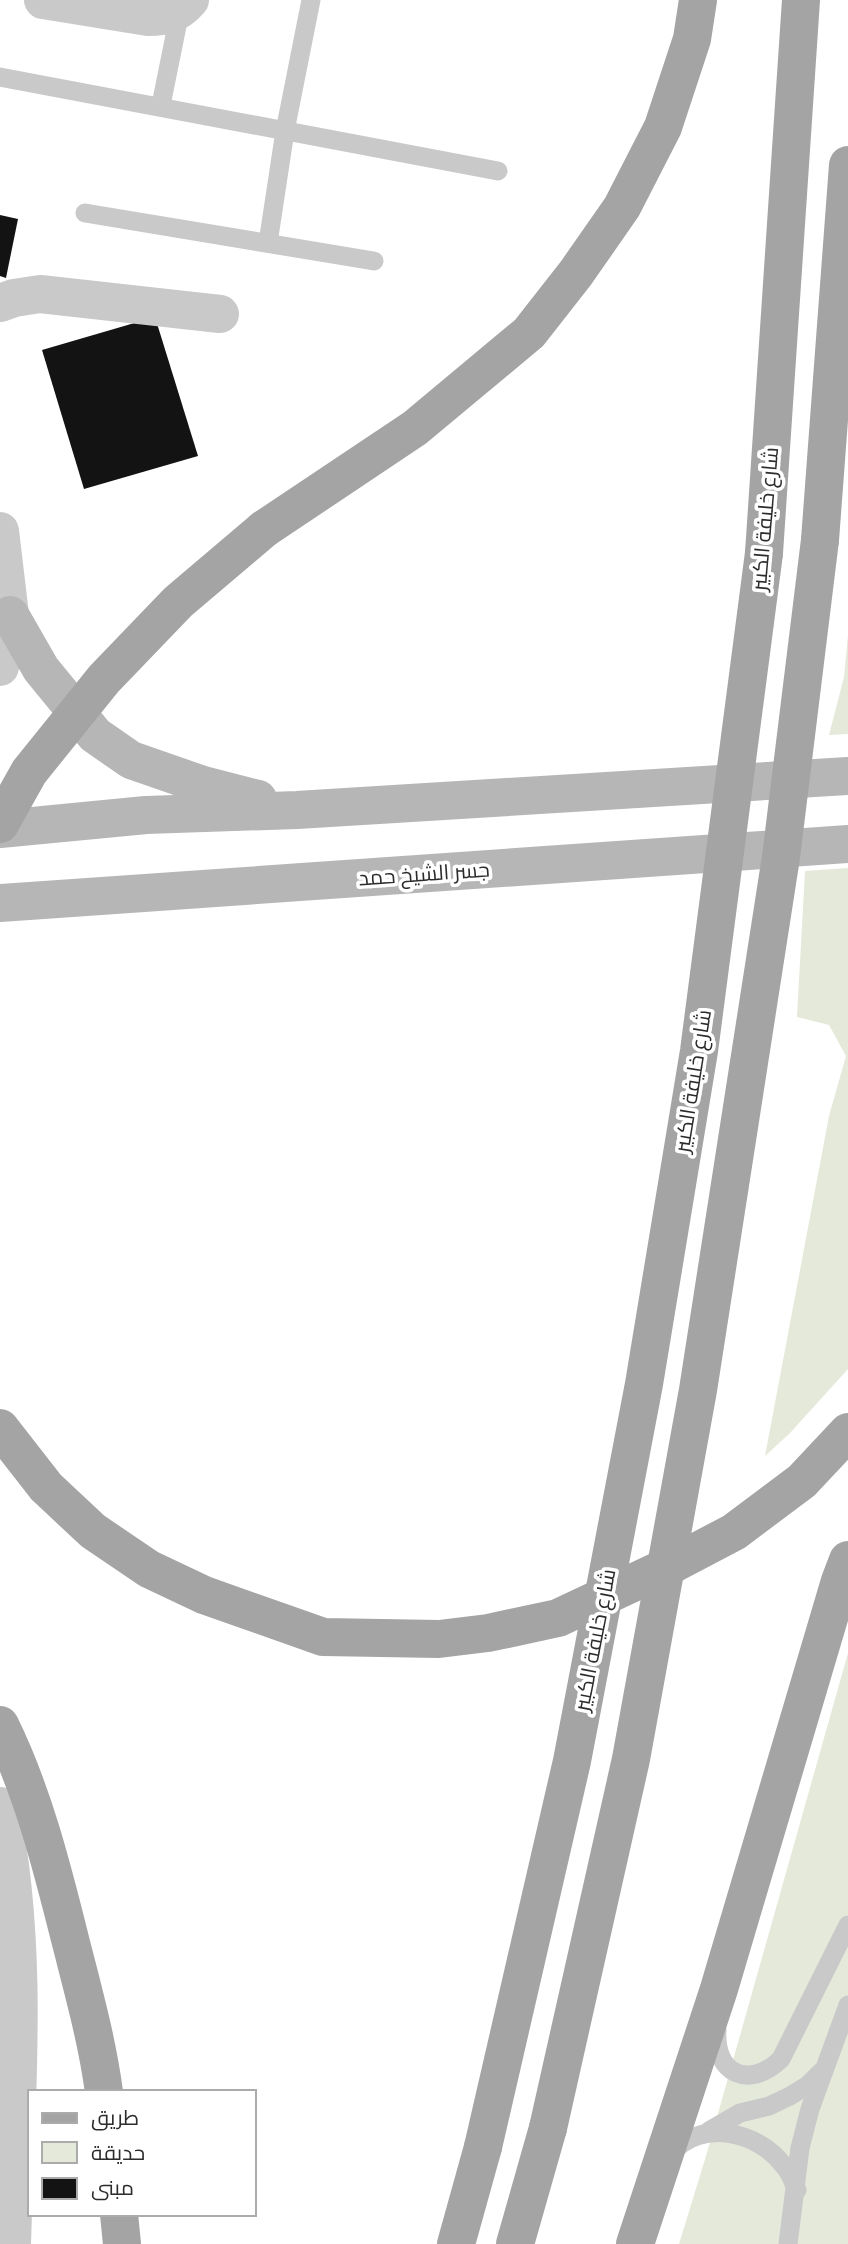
<svg xmlns="http://www.w3.org/2000/svg" width="848" height="2244" font-family="Karla,Cairo,sans-serif">
  <style>
    .green { fill: #e4e9da }
    .building { fill: #131313 }
    .lines { fill: none; stroke-linecap: round; stroke-linejoin: round }
    .service { stroke: #c9c9c9; stroke-width: 19 }
    .minor { stroke: #c9c9c9; stroke-width: 38 }
    .tertiary { stroke: #c9c9c9; stroke-width: 38 }
    .secondary { stroke: #b6b6b6; stroke-width: 38 }
    .primary { stroke: #a4a4a4; stroke-width: 38 }
    .primary-bridge { stroke: #a4a4a4; stroke-width: 38 }
    .labels { text-anchor: middle; stroke-width: 7; stroke-linejoin: round; paint-order: stroke }
    .street-label { font-size: 21px; fill: #2c2c2c; stroke: #fff }
  </style>
  <rect width="100%" height="100%" fill="#fff"/>
  <g class="green">
    <polygon points="848,635 848,734 829,735 844,677"/>
    <polygon points="848,868 848,1369 790,1433 765,1456 829,1116 846,1056 829,1025 797,1017 805,871"/>
    <polygon points="848,1653 848,2244 679,2244 706,2156"/>
  </g>
  <g class="building">
    <polygon points="0,215 18,219 6,278 0,276"/>
    <polygon points="155,317 198,456 84,489 42,350"/>
  </g>
  <g class="lines">
    <g class="service">
      <polyline points="0,77 498,171"/>
      <polyline points="161,105 180,11"/>
      <polyline points="85,213 374,261"/>
      <polyline points="268,243 285,131 311,0"/>
      <path d="M 717,2030 C 714,2074 749,2090 781,2059 L 848,1925"/>
      <polyline points="709,2131 740,2113 769,2106 790,2096 808,2085 821,2072"/>
      <path d="M 671,2154 C 701,2118 758,2131 784,2166 C 790,2172 793,2182 797,2190"/>
      <polyline points="788,2244 800,2148 810,2109 848,2005"/>
    </g>
    <g class="minor">
      <path d="M 43,0 L 148,17 C 167,17 178,14 190,0"/>
      <polyline points="0,303 14,298 40,294 220,314"/>
      <path d="M 0,1806 C 30,1949 16,2099 12,2244"/>
    </g>
    <polyline class="tertiary" points="0,531 10,615 0,667"/>
    <g class="secondary">
      <polyline points="10,615 41,669 95,735 131,760 203,785 258,799"/>
      <polyline points="0,829 146,815 297,810 848,776"/>
      <polyline points="0,903 848,844"/>
    </g>
    <g class="primary">
      <polyline points="264,529 415,428 529,333 576,273 622,207 663,127 692,39 698,0"/>
      <polyline points="820,540 848,165"/>
      <polyline points="764,553 801,0"/>
      <polyline points="0,1428 46,1487 93,1531 149,1569 204,1595 323,1637 439,1639 488,1633 558,1618 675,1563 734,1532 802,1481 848,1432"/>
      <path d="M 0,1725 C 33,1792 52,1867 70,1939 C 83,1990 97,2040 104,2092"/>
      <polyline points="119,2214 122,2244"/>
      <polyline points="456,2244 483,2147"/>
      <polyline points="515,2244 548,2128"/>
      <polyline points="635,2244 719,1989 840,1581 848,1560"/>
    </g>
    <g class="primary-bridge">
      <polyline points="0,824 29,772 104,679 178,602 264,529"/>
      <polyline points="548,2128 631,1759 698,1390 781,857 820,540"/>
      <polyline points="483,2147 572,1761 644,1384 699,1051 764,553"/>
    </g>
  </g>
  <g class="labels">
    <g class="street-label">
      <text transform="translate(765 519) rotate(-85)" y="7">شارع خليفة الكبير</text>
      <text transform="translate(424 874) rotate(-4)" y="7">جسر الشيخ حمد</text>
      <text transform="translate(693 1081) rotate(-81)" y="7">شارع خليفة الكبير</text>
      <text transform="translate(595 1640) rotate(-79)" y="7">شارع خليفة الكبير</text>
    </g>
  </g>
  <rect x="28" y="2090" width="228" height="126" fill="#ffffff" stroke="#ababab" stroke-width="2"/>
  <rect x="42" y="2113" width="35" height="10" fill="#a4a4a4" stroke="#ababab" stroke-width="2"/>
  <text x="91" y="2125" font-size="21" fill="#2c2c2c">طريق</text>
  <rect x="42" y="2142" width="35" height="21" fill="#e4e9da" stroke="#ababab" stroke-width="2"/>
  <text x="91" y="2160" font-size="21" fill="#2c2c2c">حديقة</text>
  <rect x="42" y="2178" width="35" height="21" fill="#131313" stroke="#ababab" stroke-width="2"/>
  <text x="91" y="2195" font-size="21" fill="#2c2c2c">مبنى</text>
</svg>
